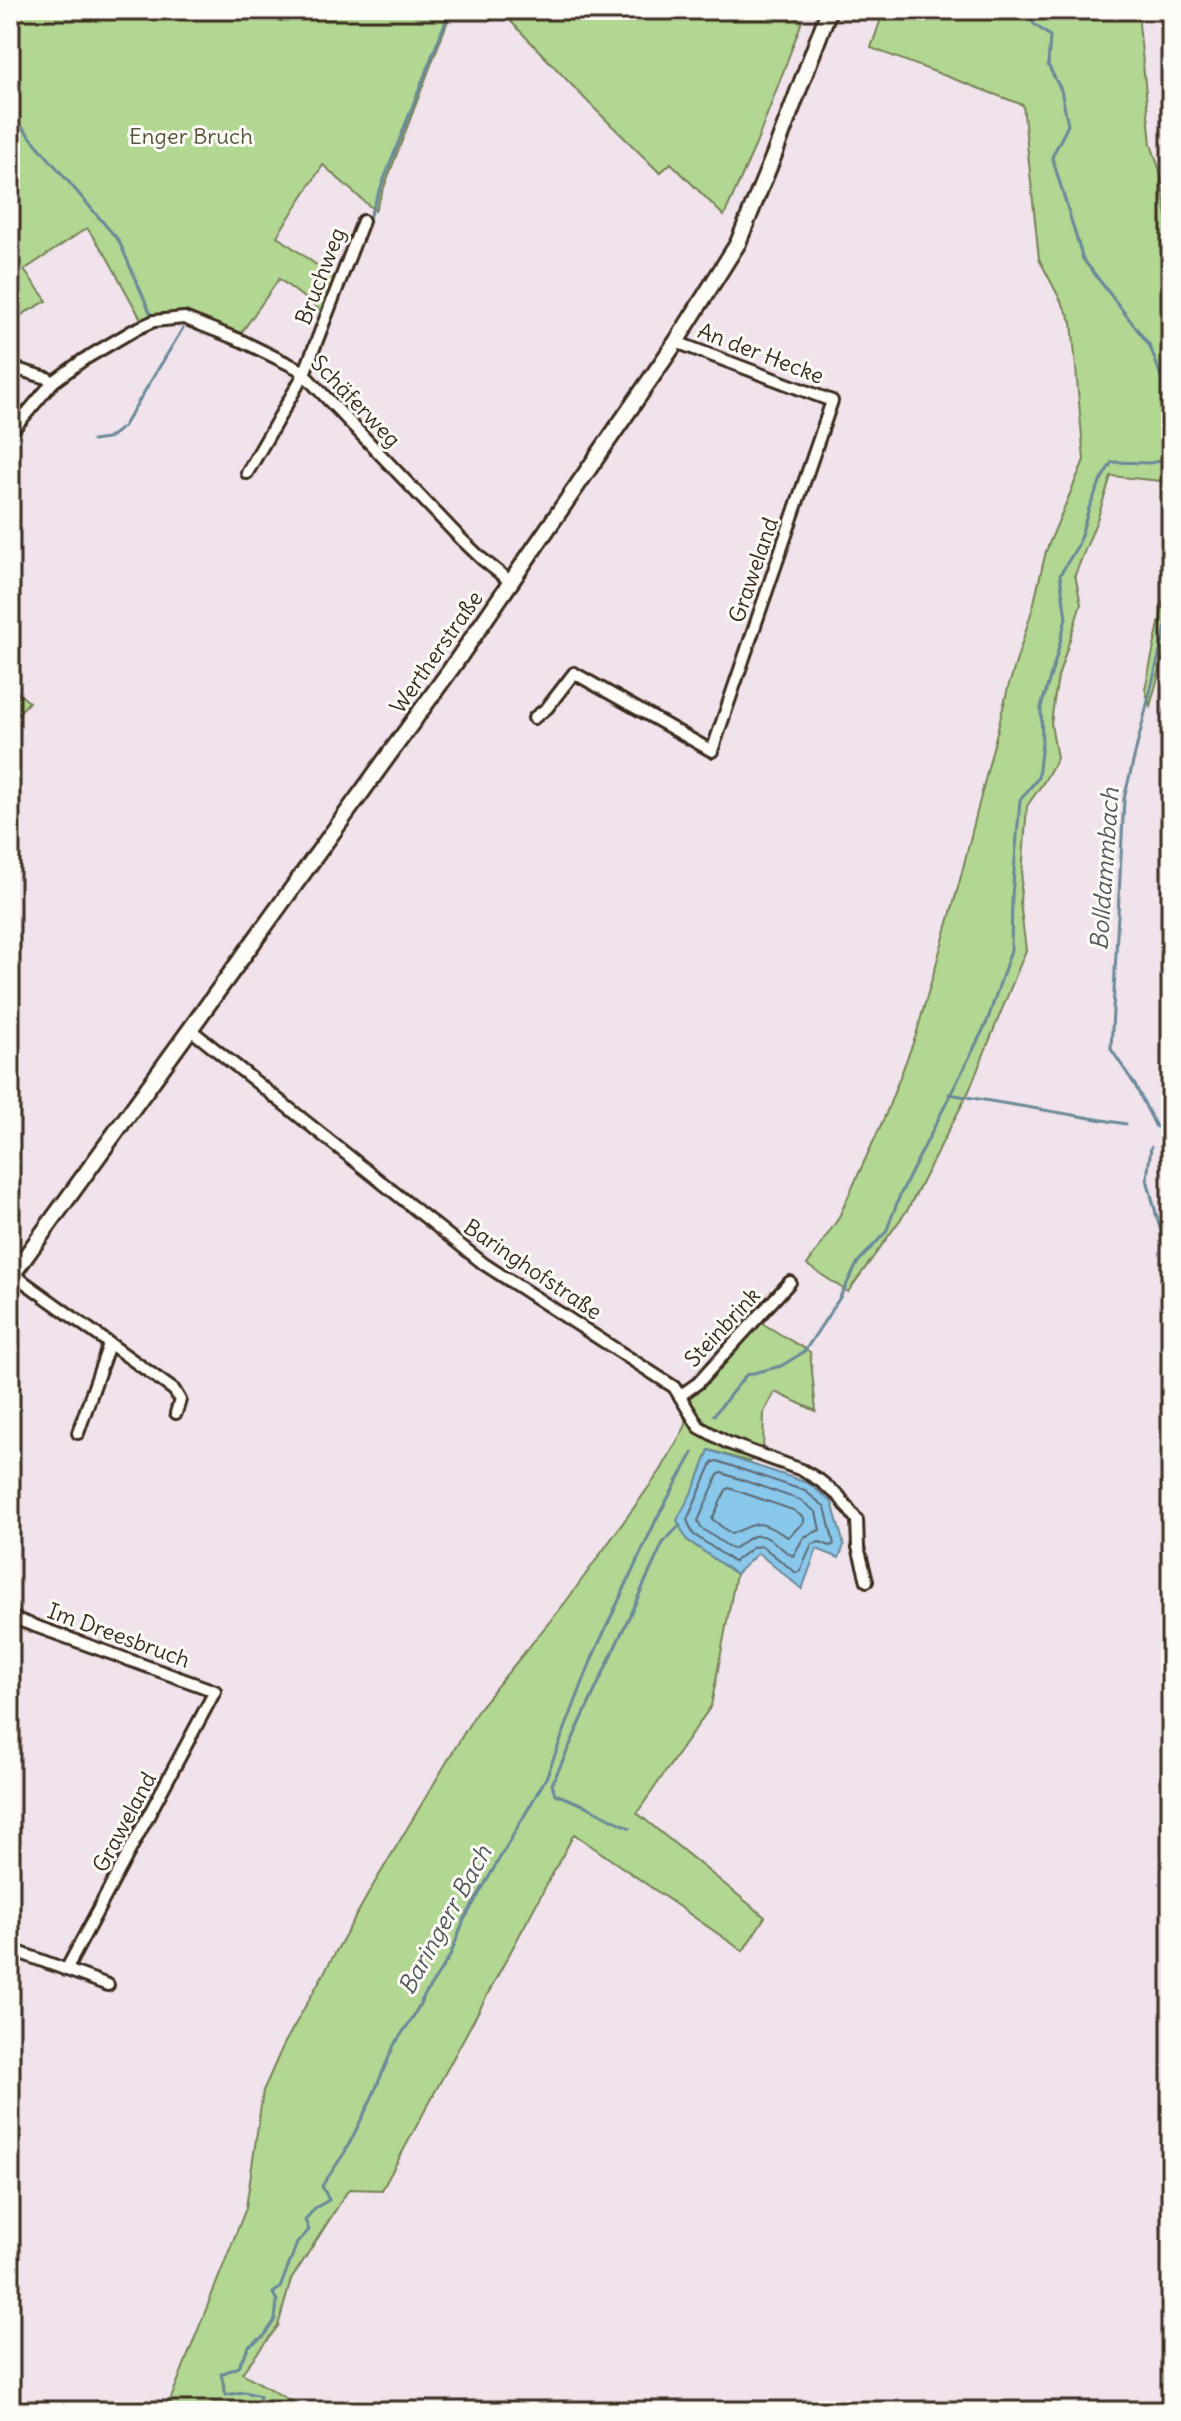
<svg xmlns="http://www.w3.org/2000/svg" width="1181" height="2421" font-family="Delius,sans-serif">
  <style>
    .green { fill: #b2d792; stroke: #768058; stroke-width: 2 }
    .water { fill: #8ac8eb; stroke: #6a8999; stroke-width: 2 }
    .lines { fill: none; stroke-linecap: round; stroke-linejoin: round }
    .shore { stroke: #5b6970; stroke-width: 2 }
    .stream { stroke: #6a8999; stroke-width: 3 }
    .minor-casing { stroke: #3b2a1e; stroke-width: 16 }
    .secondary-casing { stroke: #3b2a1e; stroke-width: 20 }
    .minor { stroke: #fdfcf7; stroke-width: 10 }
    .secondary { stroke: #fdfcf7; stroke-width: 14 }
    .labels { text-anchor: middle; stroke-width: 6; stroke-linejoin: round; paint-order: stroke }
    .park-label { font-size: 22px; fill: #59553b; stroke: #fdfcf7 }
    .street-label { font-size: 22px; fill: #3b2a1e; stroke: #fdfcf7 }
    .water-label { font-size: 24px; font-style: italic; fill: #53595c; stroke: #fdfcf7 }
  </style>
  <rect width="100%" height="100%" fill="#f0e3eb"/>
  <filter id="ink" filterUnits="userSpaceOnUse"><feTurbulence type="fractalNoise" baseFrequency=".0125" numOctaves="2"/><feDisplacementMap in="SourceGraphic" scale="16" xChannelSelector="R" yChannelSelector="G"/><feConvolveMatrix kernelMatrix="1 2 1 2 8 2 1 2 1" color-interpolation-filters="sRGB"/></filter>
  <g filter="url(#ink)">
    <g class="green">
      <polygon points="10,10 452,10 375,211 323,165 277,236 337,280 324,313 279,279 239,336 185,312 142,321 106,255 87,228 24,270 47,301 10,321"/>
      <polygon points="500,10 788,10 802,21 756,144 724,216 671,163 660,173 589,103"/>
      <polygon points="884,10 1142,10 1138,13 1151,144 1160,171 1171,243 1171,630 1150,706 1145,689 1170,572 1161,481 1111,476 1097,520 1075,575 1081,604 1058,677 1054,701 1051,724 1057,758 1045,780 1027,806 1020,902 1026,950 969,1091 908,1209 848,1292 807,1265 838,1219 885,1116 916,1035 959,884 1008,688 1033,607 1046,551 1084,460 1072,322 1039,259 1023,105 871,48"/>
      <polygon points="10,686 29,702 10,722"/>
      <polygon points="760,1322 810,1352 816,1411 775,1392 764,1412 763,1450 750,1462 709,1450 696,1484 686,1539 736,1574 711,1706 637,1813 765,1917 743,1951 574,1834 382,2190 349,2189 291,2280 278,2326 242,2373 308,2411 166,2411 246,2208 263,2091 283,2046 371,1889 479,1708 565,1603 661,1470 686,1425 682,1406"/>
    </g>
    <polygon class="water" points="709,1450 808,1483 832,1502 844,1545 839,1558 817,1549 802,1589 758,1553 736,1574 686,1539 677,1520 696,1484"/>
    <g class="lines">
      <g class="shore">
        <polygon points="717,1461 805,1491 825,1507 834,1544 830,1546 820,1542 812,1544 800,1571 796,1573 762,1546 753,1547 734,1562 693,1534 687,1520 712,1463"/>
        <path d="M 722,1473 L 800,1500 L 816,1512 L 820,1530 L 804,1537 L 793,1556 C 781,1551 769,1532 754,1536 C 745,1538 740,1547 732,1549 L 701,1528 L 698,1521 L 718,1475 Z"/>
        <path d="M 729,1488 L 793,1510 L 804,1518 L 804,1522 L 788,1537 C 757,1520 762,1521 731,1534 L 712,1519 L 726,1490 Z"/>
      </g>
      <g class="stream">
        <polyline points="1027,10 1034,24 1050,36 1048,65 1061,90 1068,125 1052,157 1083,259 1150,346 1171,404"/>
        <polyline points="10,82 10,83"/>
        <polyline points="10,113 119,241 152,317"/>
        <polyline points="367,223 450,10"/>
        <polyline points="319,350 343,286"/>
        <polyline points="92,441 107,439 123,427 183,328"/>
        <polyline points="949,1094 1126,1124"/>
        <polyline points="1156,1127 1135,1085 1111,1049 1124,799 1171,606"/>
        <polyline points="1151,1147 1147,1179 1159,1225 1171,1257"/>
        <polyline points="714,1415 746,1375 781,1366 804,1352 839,1299 858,1262 886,1232 900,1195 987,1022 1011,950 1012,896 1020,800 1038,778 1042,743 1041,707 1056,658 1066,618 1060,575 1078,545 1089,508 1101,480 1112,462 1150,463 1171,459"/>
        <polyline points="630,1828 586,1806 555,1794 552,1784 663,1543 680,1525"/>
        <polyline points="257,2411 260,2396 244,2392 226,2395 221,2374 238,2367 249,2346 264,2336 275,2320 277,2301 273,2293 280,2288 297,2243 309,2230 305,2220 315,2208 329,2200 322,2186 345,2152 370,2102 394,2045 412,2019 424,1996 450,1956 464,1920 546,1778 593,1656 657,1518 693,1453"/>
      </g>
      <defs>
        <g id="minor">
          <polyline points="10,367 47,378 53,382"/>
          <polyline points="10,433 53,382 83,360 134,330 154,321 184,318 242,341 299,369 460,538 482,559 512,583"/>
          <polyline points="247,473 304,374 363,221"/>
          <polyline points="534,718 547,708 574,673 712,751 832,401 676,342"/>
          <polyline points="191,1030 484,1264 674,1387 699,1427 728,1443 802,1470 819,1480 839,1496 857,1520 858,1547 867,1581"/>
          <polyline points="13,1274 174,1390 180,1400 176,1413"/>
          <polyline points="681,1395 698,1383 790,1282"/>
          <polyline points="78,1433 109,1344"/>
          <polyline points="10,1617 215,1691 66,1970"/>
          <polyline points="10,1949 108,1985"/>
        </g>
        <polyline id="secondary" points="10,1278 451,669 676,342 738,243 774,155 829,10"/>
      </defs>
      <use href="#minor" class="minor-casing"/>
      <use href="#secondary" class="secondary-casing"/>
      <use href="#minor" class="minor"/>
      <use href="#secondary" class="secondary"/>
    </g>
  </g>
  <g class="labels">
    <g class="park-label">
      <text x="191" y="144">Enger Bruch</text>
    </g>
    <g class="street-label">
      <text transform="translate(320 276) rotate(-69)" y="8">Bruchweg</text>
      <text transform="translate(761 353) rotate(21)" y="8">An der Hecke</text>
      <text transform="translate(356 401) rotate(46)" y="8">Schäferweg</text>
      <text transform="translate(753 570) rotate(-71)" y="8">Graweland</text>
      <text transform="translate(436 652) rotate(-55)" y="8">Wertherstraße</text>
      <text transform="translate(533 1269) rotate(34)" y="8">Baringhofstraße</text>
      <text transform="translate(722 1327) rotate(-47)" y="8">Steinbrink</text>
      <text transform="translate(119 1635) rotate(20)" y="8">Im Dreesbruch</text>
      <text transform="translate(124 1822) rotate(-62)" y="8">Graweland</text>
    </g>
    <g class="water-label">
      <text transform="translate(1105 869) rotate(-86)" y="8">Bolldammbach</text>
      <text transform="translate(445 1920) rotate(-61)" y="8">Baringerr Bach</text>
    </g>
  </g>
  <rect width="1181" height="2421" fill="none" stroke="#fdfcf7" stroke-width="40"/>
  <rect x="20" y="20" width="1141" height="2381" fill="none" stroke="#3b2a1e" stroke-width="3" filter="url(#ink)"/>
</svg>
